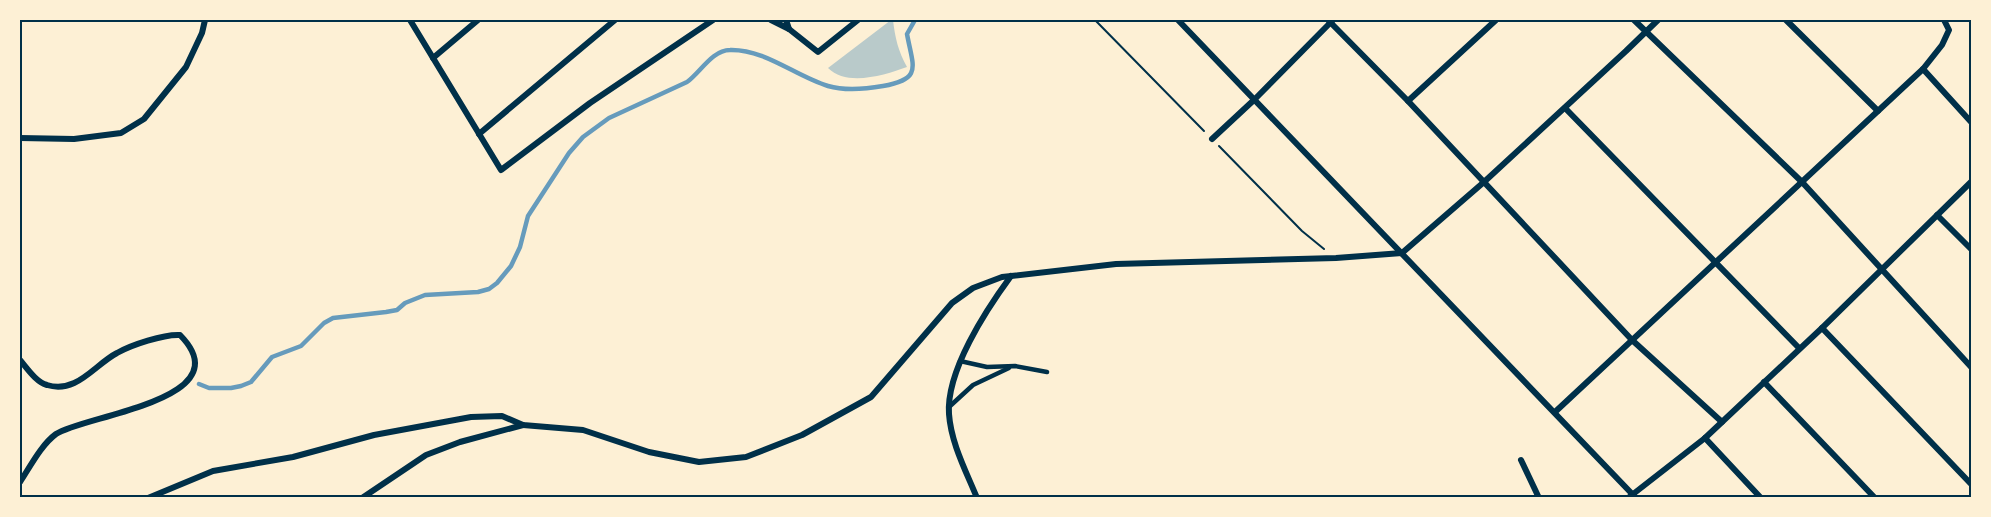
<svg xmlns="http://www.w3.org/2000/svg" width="1991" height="517" font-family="Cabin,sans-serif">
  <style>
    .green { fill: #b9caca }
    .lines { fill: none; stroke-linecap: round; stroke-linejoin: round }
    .stream { stroke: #669bbc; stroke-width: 4.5 }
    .path { stroke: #003049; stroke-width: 2 }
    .service { stroke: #003049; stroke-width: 4.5 }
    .minor { stroke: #003049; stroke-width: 6 }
    .neatline { fill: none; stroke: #003049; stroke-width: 2 }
  </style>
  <rect width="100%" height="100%" fill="#fdf0d5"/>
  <path class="green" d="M 891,20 L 893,20 C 895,37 898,51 907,67 C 885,75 847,87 828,68 Z"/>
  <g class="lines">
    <path class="stream" d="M 199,384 L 209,388 L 231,388 L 241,386 L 251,382 L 272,357 L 301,346 L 324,323 L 333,318 L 386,312 L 397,310 L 405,303 L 425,295 L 478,292 L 489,289 L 497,283 L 511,266 L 520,247 L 528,216 L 569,153 L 583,137 L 609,118 L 687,82 C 700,73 712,50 730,50 C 765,49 795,76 828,86 C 845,91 866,89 883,86 C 923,79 913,67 907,34 L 915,20"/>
    <g class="path">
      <polyline points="1095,20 1204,131"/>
      <polyline points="1219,146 1302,231 1324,249"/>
    </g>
    <g class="service">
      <polyline points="960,361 987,367 1015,366 1047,372"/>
      <polyline points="949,407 973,385 1009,368"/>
    </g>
    <g class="minor">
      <polyline points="410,20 501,170 590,103 713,20"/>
      <polyline points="771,20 789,29 818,52 858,20"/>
      <polyline points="786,20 789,29"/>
      <polyline points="1178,20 1636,498"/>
      <polyline points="1328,20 1408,101 1632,340 1722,422"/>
      <polyline points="1634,20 1802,182 1972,368"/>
      <polyline points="1786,20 1878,111"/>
      <polyline points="433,58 478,20"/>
      <polyline points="1923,69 1972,123"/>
      <polyline points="1408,101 1496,20"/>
      <polyline points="1565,108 1799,348"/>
      <polyline points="479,134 615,20"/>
      <polyline points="20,138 74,139 121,133 144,119 186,67 202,33 205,20"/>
      <polyline points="1212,139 1255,99 1333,20"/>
      <polyline points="1937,215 1972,250"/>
      <polyline points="1822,328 1972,485"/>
      <path d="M 20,360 C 27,368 36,382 47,385 C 77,394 94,365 117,353 C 131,345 164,334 180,335 C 244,400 84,415 56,434 C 41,445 30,467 20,482"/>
      <polyline points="1764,382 1875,498"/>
      <polyline points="1555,412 1923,69 1942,45 1949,30 1944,20"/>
      <polyline points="1705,438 1761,498"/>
      <polyline points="1521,460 1539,498"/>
      <polyline points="148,498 213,471 293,457 374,435 471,417 502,416 523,425 583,430 649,452 699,462 746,457 802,435 871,397 952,303 973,288 1002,277 1116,264 1336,258 1402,253 1484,182 1626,51 1658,20"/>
      <polyline points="362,498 426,455 460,442 523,425"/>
      <path d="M 977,498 C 966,471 951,443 949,414 C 946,371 986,310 1011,276"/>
      <polyline points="1628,498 1705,438 1722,422 1822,328 1972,181"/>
    </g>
  </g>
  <rect width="1991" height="517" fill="none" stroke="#fdf0d5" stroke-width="42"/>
  <rect x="21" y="21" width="1949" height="475" class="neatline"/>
</svg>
